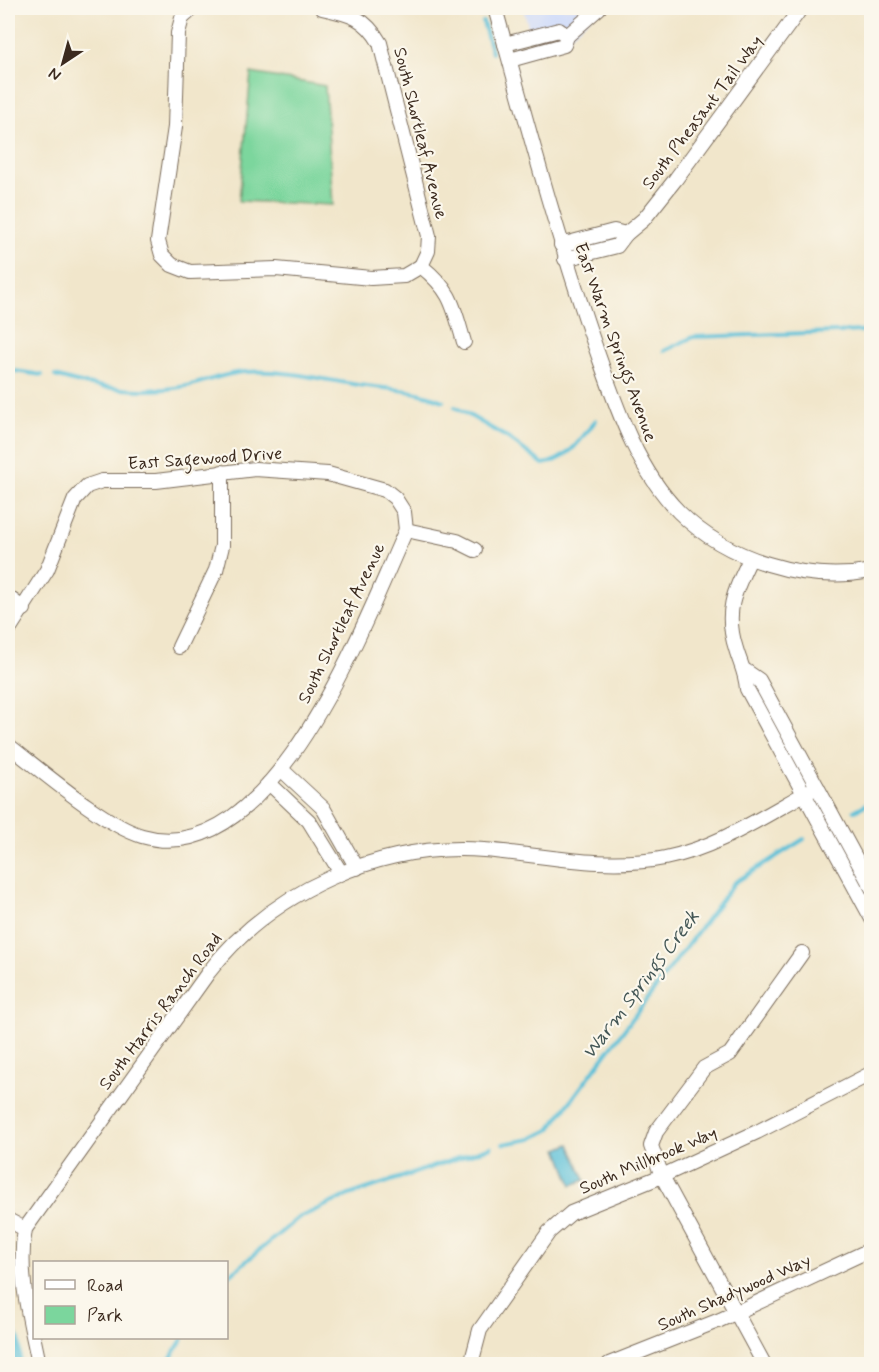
<svg xmlns="http://www.w3.org/2000/svg" width="879" height="1372" font-family="Mynerve,sans-serif">
  <style>
    .built { fill: #cedafa }
    .green { fill: #7bd69d; stroke: #5b805e; stroke-width: 1.5 }
    .water { fill: #5ac0d8; stroke: #4a757b; stroke-width: 1.5 }
    .lines { fill: none; stroke-linecap: round; stroke-linejoin: round }
    .stream { stroke: #5ac0d8; stroke-width: 4 }
    .canal { stroke: #5ac0d8; stroke-width: 12 }
    .minor-casing { stroke: #7b6c5b; stroke-width: 16 }
    .minor { stroke: #fff; stroke-width: 14 }
    .labels { text-anchor: middle; stroke-width: 4.5; stroke-linejoin: round; paint-order: stroke }
    .street-label { font-size: 18px; fill: #3b2a1e; stroke: #fbf7ec }
    .water-label { font-size: 20px; font-style: italic; fill: #445756; stroke: #fbf7ec }
  </style>
  <rect width="100%" height="100%" fill="#fbf7ec"/>
  <filter id="ink" filterUnits="userSpaceOnUse"><feTurbulence type="fractalNoise" baseFrequency=".0167" numOctaves="2"/><feDisplacementMap in="SourceGraphic" scale="12" xChannelSelector="R" yChannelSelector="G"/><feConvolveMatrix kernelMatrix="1 2 1 2 8 2 1 2 1" color-interpolation-filters="sRGB"/></filter>
  <filter id="wash" filterUnits="userSpaceOnUse"><feTurbulence type="fractalNoise" baseFrequency=".008" numOctaves="4" result="noise"/><feDisplacementMap in="SourceGraphic" scale="24" xChannelSelector="R" yChannelSelector="G"/><feGaussianBlur stdDeviation="1.35" result="paint"/><feColorMatrix in="noise" values="0 0 0 0 0 0 0 0 0 0 0 0 0 0 0 0 0 1.4 0 .05"/><feComposite in="paint" operator="in"/></filter>
  <g filter="url(#wash)">
    <rect width="100%" height="100%" fill="#f1e6cb"/>
    <polygon class="built" points="523,8 601,8 572,34 534,46"/>
    <polygon class="green" points="251,73 325,86 333,205 239,201"/>
    <polygon class="water" points="570,1144 585,1180 572,1185 558,1149"/>
    <g class="lines">
      <g class="stream">
        <polyline points="483,22 492,53"/>
        <polyline points="664,351 693,337 865,331 872,319"/>
        <polyline points="8,370 42,375"/>
        <path d="M 55,376 C 95,389 145,394 186,386 C 206,382 225,373 244,372 C 282,369 321,379 358,385 C 387,389 415,389 443,401"/>
        <path d="M 455,407 L 508,438 L 543,464 C 568,461 581,439 596,420"/>
        <polyline points="854,811 872,801"/>
        <polyline points="503,1144 531,1139 549,1130 734,883 804,839"/>
        <polyline points="226,1278 298,1218 349,1195 491,1147"/>
        <polyline points="167,1364 183,1338"/>
      </g>
      <polyline class="canal" points="8,1330 15,1340 16,1364"/>
    </g>
  </g>
  <g filter="url(#ink)">
    <g class="lines">
      <defs>
        <g id="minor">
          <polyline points="193,8 182,18 178,33 175,127 158,241 162,255 172,265 190,272 276,269 371,278 404,276 421,266"/>
          <path d="M 322,8 C 350,14 365,17 380,43 L 429,236 L 428,251 L 421,266"/>
          <path d="M 495,8 C 526,120 556,233 594,343 C 615,402 634,466 679,512 C 726,559 805,584 872,571"/>
          <polyline points="567,36 599,8"/>
          <polyline points="505,44 559,30 567,36 564,45 510,60"/>
          <polyline points="626,234 644,219 675,180 801,8"/>
          <polyline points="561,245 614,231 626,234 617,246 565,259"/>
          <path d="M 421,266 C 452,291 453,305 464,342"/>
          <polyline points="406,530 457,541 475,550"/>
          <path d="M 750,559 C 734,592 724,612 736,649 C 740,663 746,673 747,689 L 872,919"/>
          <polyline points="8,597 24,609"/>
          <polyline points="8,631 47,570 75,499 87,486 102,481 156,481 255,469 328,474 385,490 395,498 404,512 406,530"/>
          <polyline points="179,647 216,570 222,546 222,472"/>
          <polyline points="746,671 759,680 872,888"/>
          <path d="M 8,745 C 42,771 104,825 142,836 C 273,874 365,619 406,530"/>
          <polyline points="281,769 323,808 357,868"/>
          <polyline points="269,783 309,821 341,873"/>
          <polyline points="8,1220 25,1229"/>
          <path d="M 39,1364 C 30,1319 17,1275 25,1229 L 208,973 C 271,891 380,842 484,850 C 543,855 605,870 665,858 C 720,847 768,813 817,787"/>
          <polyline points="471,1364 480,1330 549,1232 571,1213 662,1176 757,1132 872,1073"/>
          <polyline points="609,1364 720,1320 872,1249"/>
          <polyline points="764,1364 662,1176 651,1146 656,1132 704,1068 730,1054 802,953"/>
        </g>
      </defs>
      <use href="#minor" class="minor-casing"/>
      <use href="#minor" class="minor"/>
    </g>
  </g>
  <g class="labels">
    <g class="street-label">
      <text transform="translate(702 112) rotate(-53)" y="6">South Pheasant Tail Way</text>
      <text transform="translate(421 133) rotate(76)" y="6">South Shortleaf Avenue</text>
      <text transform="translate(616 342) rotate(70)" y="6">East Warm Springs Avenue</text>
      <text transform="translate(205 458) rotate(-4)" y="6">East Sagewood Drive</text>
      <text transform="translate(341 623) rotate(-64)" y="6">South Shortleaf Avenue</text>
      <text transform="translate(160 1011) rotate(-53)" y="6">South Harris Ranch Road</text>
      <text transform="translate(648 1160) rotate(-23)" y="6">South Millbrook Way</text>
      <text transform="translate(734 1292) rotate(-24)" y="6">South Shadywood Way</text>
    </g>
    <g class="water-label">
      <text transform="translate(640 984) rotate(-53)" y="7">Warm Springs Creek</text>
    </g>
  </g>
  <rect width="879" height="1372" fill="none" stroke="#fbf7ec" stroke-width="30"/>
  <rect x="33" y="1261" width="195" height="78" fill="#fbf7ec" stroke="#aea59a" stroke-width="1.5"/>
  <rect x="45" y="1280" width="30" height="9" fill="#ffffff" stroke="#aea59a" stroke-width="1.5"/>
  <text x="87" y="1291" font-size="18" fill="#3b2a1e">Road</text>
  <rect x="45" y="1306" width="30" height="18" fill="#7bd69d" stroke="#aea59a" stroke-width="1.5"/>
  <text x="87" y="1321" font-size="18" fill="#3b2a1e">Park</text>
  <g transform="translate(63 63) rotate(216)" stroke="#fbf7ec" stroke-width="4.5" paint-order="stroke">
  <path d="M0-4.5L10 22L0 15L-10 22Z" fill="#3b2a1e"/>
  <text y="-9" font-size="16" font-weight="bold" text-anchor="middle" fill="#3b2a1e">N</text>
  </g>
</svg>
